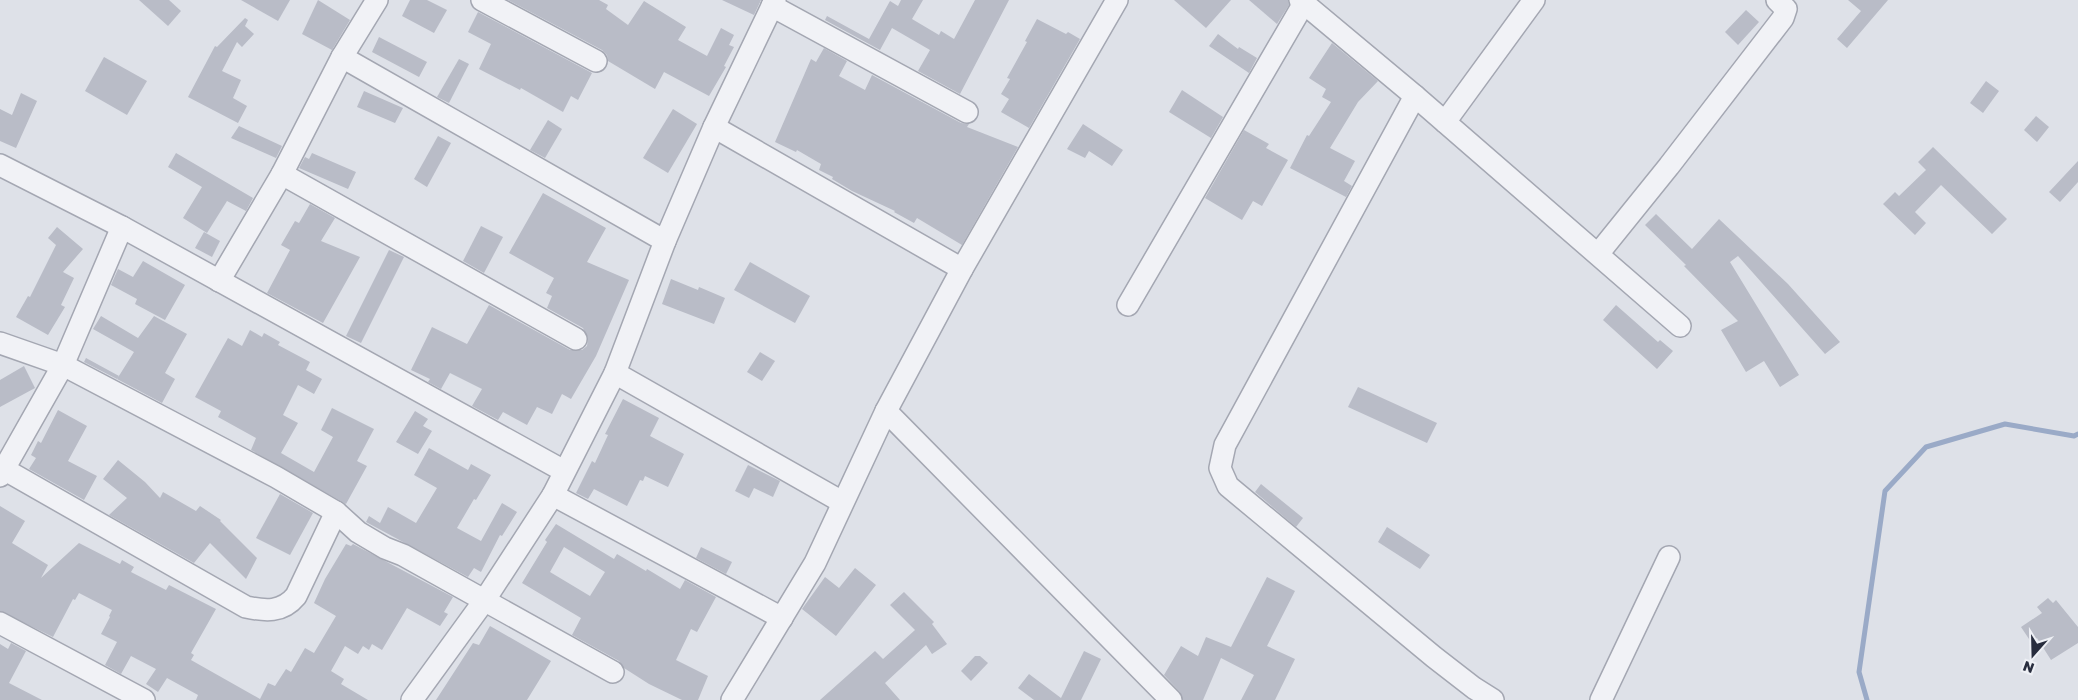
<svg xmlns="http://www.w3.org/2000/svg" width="2078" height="700" font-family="'Golos Text',sans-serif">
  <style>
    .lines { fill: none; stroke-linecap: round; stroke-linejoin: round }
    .stream { stroke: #9aaac7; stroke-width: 5 }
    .building { fill: #b9bcc7; fill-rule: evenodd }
    .minor-casing { stroke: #a4a7b2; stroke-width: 24 }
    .minor { stroke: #f1f2f6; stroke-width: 21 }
  </style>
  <rect width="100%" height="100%" fill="#dee1e8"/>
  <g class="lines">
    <polyline class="stream" points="1867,700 1859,672 1885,491 1926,447 2005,424 2074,436 2078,434"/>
  </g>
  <g class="building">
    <polygon points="139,0 169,0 181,11 168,26"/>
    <polygon points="241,0 290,0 278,21"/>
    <polygon points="318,0 350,20 332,50 302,34"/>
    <polygon points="410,0 427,0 447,10 434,33 402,16"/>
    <polygon points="508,0 599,0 608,5 606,9 628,25 644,1 686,27 678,40 707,56 721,28 734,35 729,45 734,47 724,66 726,67 709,96 664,72 655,89 608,61 607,55 602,50"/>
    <polygon points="722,0 761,0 754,15"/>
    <polygon points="901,0 923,0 912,19 939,35 941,31 954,39 975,0 1009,0 960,94 918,71 930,50 892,28 880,50 825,20 827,16 869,39 890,1 898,6"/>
    <polygon points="1174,0 1231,0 1206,28"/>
    <polygon points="1249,0 1288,0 1289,5 1277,24"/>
    <polygon points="1848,0 1888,0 1847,48 1837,39 1861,11"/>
    <polygon points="1746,10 1759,22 1738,45 1725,32"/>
    <polygon points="478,12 592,73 578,100 571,96 563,112 521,88 520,90 479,69 491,44 468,32"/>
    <polygon points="245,18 248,20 245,26 254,34 242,47 237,42 222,71 241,80 233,98 247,106 238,123 188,97 215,46 217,47"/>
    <polygon points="1037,19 1066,34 1068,32 1080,39 1029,128 1001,112 1009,99 1001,94 1010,79 1007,78 1027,42 1025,41"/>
    <polygon points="1218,34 1238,49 1239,47 1257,58 1249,73 1209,46"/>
    <polygon points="379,37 427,62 419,77 372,52"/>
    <polygon points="1332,43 1378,81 1358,102 1330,148 1355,161 1344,181 1352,186 1346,197 1290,168 1307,135 1309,136 1331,102 1322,97 1326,89 1309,78"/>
    <polygon points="824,48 847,61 839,76 865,90 872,75 961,123 969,124 967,127 1018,147 962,245 917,218 914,223 894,212 895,211 852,191 832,179 833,177 819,170 821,164 797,150 796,152 775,142 811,59 816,62"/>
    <polygon points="104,57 147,81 127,115 85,91"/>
    <polygon points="459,59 469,64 449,103 437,97"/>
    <polygon points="1986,81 1999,91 1983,113 1970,103"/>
    <polygon points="1182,90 1223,117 1211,138 1169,112"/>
    <polygon points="364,91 403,108 395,123 357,107"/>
    <polygon points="21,93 37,101 16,148 0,141 0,109 12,115"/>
    <polygon points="673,109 697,124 668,173 643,158"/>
    <polygon points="2036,116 2049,127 2037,142 2024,130"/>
    <polygon points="548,120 562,129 545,158 530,150"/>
    <polygon points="1083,124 1123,150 1112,166 1089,151 1085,158 1067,149"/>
    <polygon points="239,126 282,146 276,158 231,138"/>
    <polygon points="1244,130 1269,144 1266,148 1288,160 1262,206 1253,201 1242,220 1205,198"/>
    <polygon points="438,136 451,143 427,187 414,179"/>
    <polygon points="1933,147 2007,219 1992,234 1941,185 1915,212 1926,223 1915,235 1883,204 1895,192 1899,196 1926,170 1918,162"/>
    <polygon points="176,153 253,198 246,211 227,201 207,233 183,218 202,187 168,167"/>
    <polygon points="312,153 356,172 348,189 299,168 305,157 309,159"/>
    <polygon points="2078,161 2078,182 2060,202 2049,192"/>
    <polygon points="543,193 606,228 587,262 629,280 596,356 571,399 562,394 552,414 537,407 527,425 503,412 498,420 472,406 482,389 450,373 441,389 428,382 430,379 411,370 432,327 467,344 489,305 570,350 582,350 587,346 588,338 583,328 547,308 552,296 546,293 554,278 509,253"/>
    <polygon points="310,204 335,218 321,241 360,257 323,323 267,293 290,250 281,245 295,221 299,223"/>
    <polygon points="1656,214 1692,249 1719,219 1788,284 1840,342 1825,354 1738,256 1730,262 1799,375 1780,387 1764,361 1746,372 1721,330 1738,321 1684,266 1686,265 1645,225"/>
    <polygon points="481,226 503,237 484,273 463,261"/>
    <polygon points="57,227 83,249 63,272 74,278 61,305 65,307 48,335 16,317 28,296 30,297 56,245 48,238"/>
    <polygon points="204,232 220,241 212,257 195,248"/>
    <polygon points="389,250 404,257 361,343 346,336"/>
    <polygon points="143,261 185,285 165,320 135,304 137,299 111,285 118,269 133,277"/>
    <polygon points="750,262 810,296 795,323 734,290"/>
    <polygon points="671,279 698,290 699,287 725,298 714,324 662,304"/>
    <polygon points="1616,305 1658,342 1660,340 1673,351 1657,369 1603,320"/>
    <polygon points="101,316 138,338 154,316 187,334 165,373 175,379 162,403 117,379 134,352 93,329"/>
    <polygon points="250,330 262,337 264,333 280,342 278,345 310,362 306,370 322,379 314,394 298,385 283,415 298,423 281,453 314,472 333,437 321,430 332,408 374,429 357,461 367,466 346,504 251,450 256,438 218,417 221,411 195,397 228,338 242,346"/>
    <polygon points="760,352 775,361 762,381 747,372"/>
    <polygon points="86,358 119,376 117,379 84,362"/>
    <polygon points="24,366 35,388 0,407 0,380"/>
    <polygon points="1358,387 1437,423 1427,443 1348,407"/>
    <polygon points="623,399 659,418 650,436 684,454 668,487 645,476 643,481 640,480 627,506 594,489 588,499 576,493 592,461 595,463 608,435 605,434"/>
    <polygon points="58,410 87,426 68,461 97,476 84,500 29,469 36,458 31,455 38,441 41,443"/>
    <polygon points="415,411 428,419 423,426 432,431 418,454 396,442"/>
    <polygon points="429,448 468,470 471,464 491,475 476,500 474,499 457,528 481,541 502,503 517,512 502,536 500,535 481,572 474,568 468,577 366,522 369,516 380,523 388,507 416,523 437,488 414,475"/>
    <polygon points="118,460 145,482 160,498 163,492 196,511 200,506 221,520 220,521 257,558 246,579 210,543 194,563 109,515 127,498 103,479"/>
    <polygon points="748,465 780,481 773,497 754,488 749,498 735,491"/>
    <polygon points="1261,484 1303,518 1296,527 1255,492"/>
    <polygon points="280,494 313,513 290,555 256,538"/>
    <polygon points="0,506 25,521 12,543 48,565 41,578 79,543 120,564 122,560 134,567 131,572 166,590 169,585 216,609 191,653 194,655 191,660 260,699 268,683 275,686 286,669 291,672 305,648 314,653 336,616 314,603 325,579 346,544 351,546 353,544 453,597 444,612 448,614 440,626 407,608 382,650 372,644 369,650 363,646 358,654 345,646 331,671 344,679 341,684 368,700 196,700 198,695 167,678 158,692 146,684 156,669 131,656 121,674 105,665 117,642 101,634 110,617 109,616 112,610 79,593 75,600 73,599 53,637 0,611"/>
    <path d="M 556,524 L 614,559 L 617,554 L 646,571 L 647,569 L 680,589 L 685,580 L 716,597 L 697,632 L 691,629 L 676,660 L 708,676 L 698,700 L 682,700 L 649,684 L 624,668 L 619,661 L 572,635 L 581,618 L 522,583 L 547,542 L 545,540 ZM 564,547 L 605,572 L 590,596 L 550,572 Z"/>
    <polygon points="1387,527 1430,555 1420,569 1378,542"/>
    <polygon points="701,547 732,562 726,574 696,558"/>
    <polygon points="855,568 876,585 836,636 802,609 825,577 839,588"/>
    <polygon points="1267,577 1295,591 1267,646 1295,659 1275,700 1241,700 1254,675 1221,658 1203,700 1183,700 1180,692 1164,675 1181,646 1198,656 1206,637 1231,647"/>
    <polygon points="904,592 934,622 932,624 947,644 932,654 926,645 885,683 900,700 820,700 875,651 883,659 915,630 890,605"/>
    <polygon points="2048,598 2053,603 2056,600 2078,627 2078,643 2051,660 2037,638 2031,642 2021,627 2042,613 2037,607"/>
    <polygon points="490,626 551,661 527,700 436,700 473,643 479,645"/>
    <polygon points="11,643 26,651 9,683 42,700 0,700 0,644 8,649"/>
    <polygon points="1084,651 1101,659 1081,700 1034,700 1018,688 1029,674 1061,698"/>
    <polygon points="975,656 980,656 988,663 971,681 961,671"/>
  </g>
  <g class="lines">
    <defs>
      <g id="minor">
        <polyline points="482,0 596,61"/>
        <polyline points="1300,0 1415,96 1680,326"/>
        <polyline points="772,6 967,112"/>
        <polyline points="342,57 665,241"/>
        <polyline points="1415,96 1225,445 1220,468 1228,486 1434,657 1474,688 1493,700"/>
        <polyline points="1445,122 1534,0"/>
        <polyline points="714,127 962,269"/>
        <polyline points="0,165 122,227 564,471"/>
        <polyline points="282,174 576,339"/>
        <polyline points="1598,254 1669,166 1783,18 1786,9 1777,0"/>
        <polyline points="219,281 282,174 342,57 377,0"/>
        <polyline points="1128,305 1304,3"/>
        <polyline points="0,343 63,365 276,477 336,512 358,532 385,548 403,555 613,672"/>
        <polyline points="615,373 842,502"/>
        <polyline points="886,411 1171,700"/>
        <path d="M 0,467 L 246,607 C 265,611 282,613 296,596 L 336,512"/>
        <polyline points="0,476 63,365 122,227"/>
        <polyline points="553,495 782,618"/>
        <polyline points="0,623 144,700"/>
        <polyline points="412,700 484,601 553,495 615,373 665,241 714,127 775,0"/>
        <polyline points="732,700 815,563 886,411 962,269 1117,0"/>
        <polyline points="1601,700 1669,557"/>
      </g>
    </defs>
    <use href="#minor" class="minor-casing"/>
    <use href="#minor" class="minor"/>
  </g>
  <g transform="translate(2033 655) rotate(200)" stroke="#eef0f5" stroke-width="4" paint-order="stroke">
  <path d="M0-4L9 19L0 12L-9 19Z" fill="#282d3e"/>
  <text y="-8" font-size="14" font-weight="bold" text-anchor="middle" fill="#282d3e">N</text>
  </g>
</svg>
